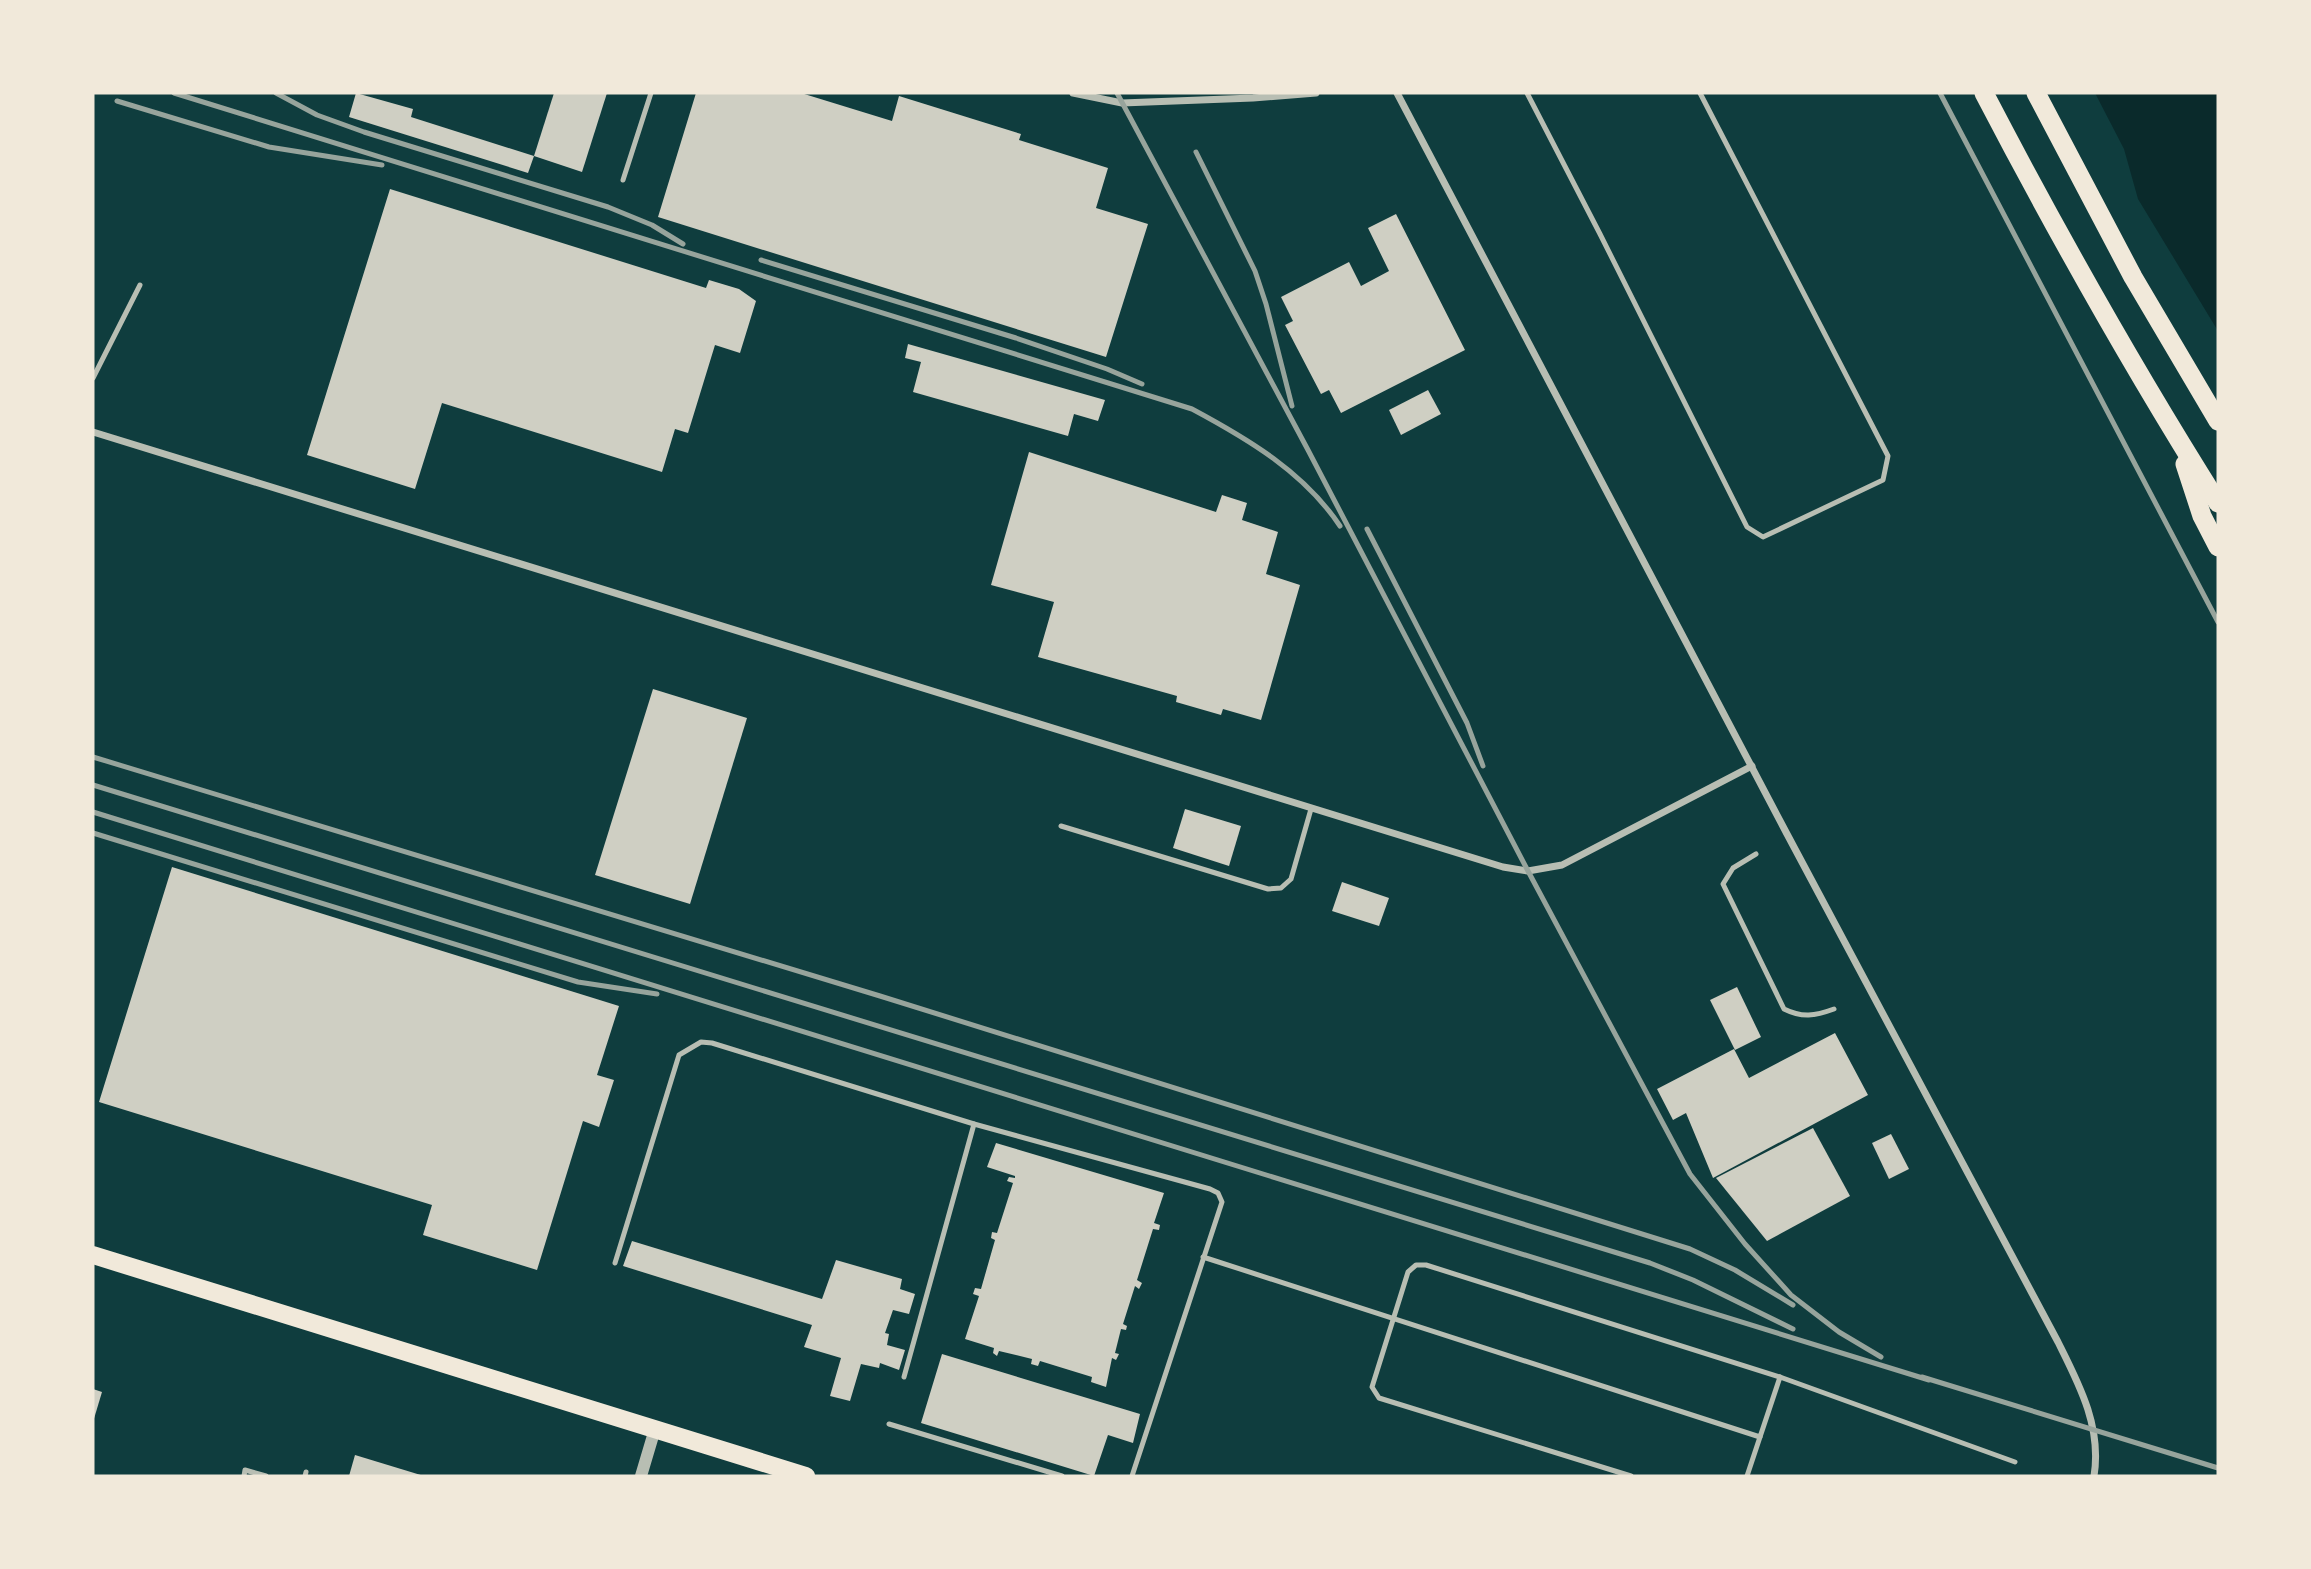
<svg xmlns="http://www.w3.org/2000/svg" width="2311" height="1569" font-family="Mulish,sans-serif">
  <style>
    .water { fill: #0a2a2b }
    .building { fill: #cfcfc3 }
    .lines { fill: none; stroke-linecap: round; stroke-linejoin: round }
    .service { stroke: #b8beb3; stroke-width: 5 }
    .minor { stroke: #b8beb3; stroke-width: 7 }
    .tertiary { stroke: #b8beb3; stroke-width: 12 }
    .primary { stroke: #f1e9da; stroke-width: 18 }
    .trunk { stroke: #f1e9da; stroke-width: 19 }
    .rail { stroke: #97a49c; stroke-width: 5 }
  </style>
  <rect width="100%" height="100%" fill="#0f3d3e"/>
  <polygon class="water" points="2095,93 2218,93 2218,331 2138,199 2124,149"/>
  <g class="building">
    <polygon points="356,93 413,109 411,117 534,156 528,173 349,117"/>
    <polygon points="554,93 607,93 582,172 534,156"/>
    <polygon points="696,93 801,93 892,121 899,96 1021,134 1019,140 1108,168 1096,208 1148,224 1106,357 658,217"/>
    <polygon points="390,189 706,288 709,280 739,289 756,301 740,353 715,345 688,433 675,429 662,472 442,403 415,489 307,455"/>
    <polygon points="1396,214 1465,350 1341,413 1329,390 1321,394 1285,325 1293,321 1281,297 1349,262 1361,286 1389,271 1368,228"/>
    <polygon points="908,344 1105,400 1098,421 1074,414 1068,436 913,392 921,362 905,358"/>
    <polygon points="1428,390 1441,414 1401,435 1389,410"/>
    <polygon points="1029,452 1216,512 1222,495 1247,503 1242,520 1278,532 1266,574 1300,585 1261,720 1223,709 1221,715 1176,702 1177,696 1038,657 1054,602 991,585"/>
    <polygon points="653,689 747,718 690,904 595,875"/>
    <polygon points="1185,809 1241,826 1229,866 1173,848"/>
    <polygon points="172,867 619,1006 597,1075 614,1080 599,1127 583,1121 537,1270 423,1235 432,1205 99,1102"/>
    <polygon points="1342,882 1389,898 1379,926 1332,911"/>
    <polygon points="1737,987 1761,1037 1735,1050 1710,1000"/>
    <polygon points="1835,1033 1868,1095 1713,1178 1686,1113 1673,1120 1657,1089 1734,1049 1749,1078"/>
    <polygon points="1813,1128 1850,1196 1767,1241 1716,1178"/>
    <polygon points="1891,1134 1909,1169 1889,1179 1872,1143"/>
    <polygon points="996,1143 1164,1193 1154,1223 1160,1225 1159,1230 1153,1229 1137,1280 1142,1283 1139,1289 1135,1286 1123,1324 1127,1326 1126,1330 1121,1329 1115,1353 1119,1354 1116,1360 1112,1358 1106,1387 1091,1382 1092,1377 1040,1361 1038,1366 1031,1364 1032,1359 999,1351 997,1356 993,1353 994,1348 965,1339 979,1296 973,1294 975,1288 981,1289 995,1240 991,1238 992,1232 997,1233 1013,1183 1007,1181 1009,1177 1015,1178 1015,1176 987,1167"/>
    <polygon points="632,1241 822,1299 836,1260 902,1279 900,1289 915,1294 909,1314 893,1310 885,1333 889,1334 887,1345 905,1350 899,1370 880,1363 879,1368 861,1364 850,1401 830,1396 841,1358 804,1347 812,1325 623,1266"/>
    <polygon points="942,1354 1140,1414 1133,1443 1108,1435 1094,1476 921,1423"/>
    <polygon points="93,1389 102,1392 93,1422"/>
    <polygon points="355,1455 424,1476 349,1476"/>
  </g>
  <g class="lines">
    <g class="service">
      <polyline points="1527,93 1600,234 1747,527 1763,537 1883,480 1888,456 1700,93"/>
      <polyline points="623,180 651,93"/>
      <polyline points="93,378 140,285"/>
      <polyline points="1061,826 1268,889 1281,888 1291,879 1311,809"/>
      <path d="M 1756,854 L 1733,868 L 1723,884 L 1784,1009 C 1802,1018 1815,1016 1834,1009"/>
      <polyline points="1203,1257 1760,1437 1780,1377 2015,1462"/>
      <polyline points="615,1263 679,1055 701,1042 712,1043 974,1124 1210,1189 1218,1193 1222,1202 1132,1476"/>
      <polyline points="904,1377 974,1124"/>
      <polyline points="889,1424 1062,1476"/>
      <polyline points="244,1476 245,1470 266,1476"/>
      <polyline points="305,1476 306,1472"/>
      <polyline points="1631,1476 1379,1398 1372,1387 1408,1272 1416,1265 1426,1265 1780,1377"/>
      <polyline points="1747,1476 1760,1437"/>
    </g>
    <g class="minor">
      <polyline points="1073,93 1122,103 1253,98 1316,93"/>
      <path d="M 1397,93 L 1787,834 L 2058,1342 C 2079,1384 2102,1427 2094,1476"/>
      <polyline points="93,432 1503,867 1528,871 1562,865 1752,766"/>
    </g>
    <polyline class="tertiary" points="641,1476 655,1429"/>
    <polyline class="primary" points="93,1255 806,1476"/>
    <g class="trunk">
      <path d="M 1984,93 C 2057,233 2134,370 2218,503"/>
      <polyline points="2036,93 2133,277 2218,421"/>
      <polyline points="2185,464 2202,516 2218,547"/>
    </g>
    <g class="rail">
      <path d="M 174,93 L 1192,409 C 1248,439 1304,472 1340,526"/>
      <polyline points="276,93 317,115 364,132 608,207 652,225 683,244"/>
      <polyline points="1117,93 1308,450 1528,871 1690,1174 1745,1244 1791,1295 1839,1332 1881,1357"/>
      <polyline points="1940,93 2218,622"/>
      <polyline points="117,101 269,147 382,165"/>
      <polyline points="1196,152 1255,271 1266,304 1292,406"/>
      <polyline points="761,260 1016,338 1107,369 1142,384"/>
      <polyline points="1367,529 1467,723 1483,766"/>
      <polyline points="93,757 880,996 1690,1249 1735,1270 1793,1305"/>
      <polyline points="93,785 1650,1263 1693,1280 1793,1329"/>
      <polyline points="93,812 1929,1380"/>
      <polyline points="93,833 578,982 657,994"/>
      <polyline points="1922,1377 2218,1468"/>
    </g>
  </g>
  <rect width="2311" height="1569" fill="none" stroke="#f1e9da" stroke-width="189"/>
</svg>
